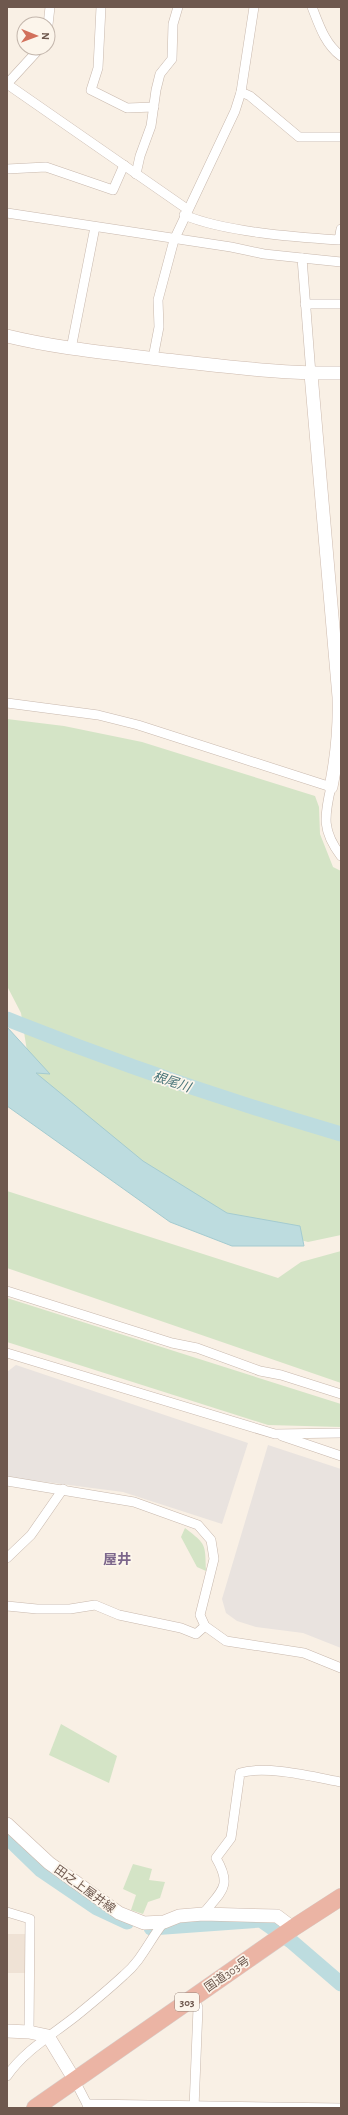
<svg xmlns="http://www.w3.org/2000/svg" width="348" height="2115" font-family="'Alegreya Sans','Noto Sans JP',sans-serif">
  <style>
    .residential { fill: #efe2d5 }
    .industrial { fill: #e9e3df }
    .green { fill: #d4e4c6 }
    .water { fill: #bddcdf; stroke: #a4cbd0 }
    .lines { fill: none; stroke-linecap: round; stroke-linejoin: round }
    .river { stroke: #bddcdf; stroke-width: 15 }
    .street-casing { stroke: #c8b8ad; stroke-width: 10 }
    .secondary-casing { stroke: #cdbaae; stroke-width: 14 }
    .highway-casing { stroke: #d6d0cd; stroke-width: 18 }
    .street { stroke: #fff; stroke-width: 9 }
    .secondary { stroke: #fff; stroke-width: 13 }
    .highway { stroke: #ebb4a4; stroke-width: 17 }
    .labels { text-anchor: middle; stroke-width: 3.5; stroke-linejoin: round; paint-order: stroke }
    .shield { fill: #fcf5eb; stroke: #99877d; stroke-width: 1 }
    .shield-label { font-size: 11px; font-weight: bold; fill: #6e584e }
    .street-label { font-size: 12px; fill: #6e584e; stroke: #fcf5eb }
    .water-label { font-size: 13px; font-style: italic; fill: #477378; stroke: #fcf5eb }
    .quarter-label { font-size: 14px; font-weight: bold; fill: #7c668b; stroke: #fcf5eb }
  </style>
  <rect width="100%" height="100%" fill="#f9f0e5"/>
  <polygon class="residential" points="7,1934 25,1934 26,1973 7,1973"/>
  <g class="industrial">
    <polygon points="16,1365 248,1443 222,1524 123,1492 7,1477 7,1372"/>
    <polygon points="268,1445 341,1469 341,1648 303,1633 256,1627 237,1621 226,1613 222,1599"/>
  </g>
  <g class="green">
    <polygon points="7,719 64,726 142,742 315,796 319,807 320,834 333,867 341,871 341,1235 308,1242 208,1215 33,1089 21,1013 7,986"/>
    <polygon points="7,1191 278,1278 301,1262 341,1251 341,1383 7,1268"/>
    <polygon points="7,1298 341,1404 341,1427 268,1425 7,1342"/>
    <path d="M 185,1528 C 207,1545 205,1544 206,1571 L 197,1567 L 181,1537 Z"/>
    <polygon points="61,1724 117,1756 109,1783 49,1755"/>
    <polygon points="133,1864 152,1869 149,1880 165,1882 160,1898 148,1902 143,1914 131,1910 136,1895 123,1889"/>
  </g>
  <polygon class="water" points="7,1027 50,1074 36,1073 143,1161 227,1213 300,1226 304,1246 232,1246 170,1222 7,1106"/>
  <g class="lines">
    <g class="river">
      <path d="M 7,1019 C 117,1063 228,1101 341,1134"/>
      <polyline points="7,1837 41,1870 97,1908 127,1922"/>
      <polyline points="151,1928 261,1920 291,1941 341,1984"/>
    </g>
    <defs>
      <g id="street">
        <polyline points="101,7 98,68 91,90 127,108 154,107"/>
        <path d="M 312,7 C 319,25 325,44 341,56"/>
        <polyline points="48,25 50,7"/>
        <polyline points="7,84 187,209"/>
        <polyline points="7,84 40,48"/>
        <polyline points="241,92 250,96 299,137 341,137"/>
        <polyline points="7,169 46,167 113,190 124,165"/>
        <polyline points="136,174 140,156 151,126 156,90 160,74 172,59 173,24 178,7"/>
        <polyline points="7,213 231,247 264,254 302,258 311,374"/>
        <path d="M 184,215 C 225,232 294,237 339,240 L 341,229"/>
        <polyline points="302,258 341,262"/>
        <polyline points="305,304 341,304"/>
        <polyline points="71,349 95,227"/>
        <polyline points="153,358 159,327 158,300 174,240 235,111 241,92 254,7"/>
        <path d="M 7,703 L 98,715 L 138,725 L 331,787 C 324,817 322,831 341,856"/>
        <polyline points="7,1291 172,1343 197,1348 260,1371 281,1375 341,1394"/>
        <polyline points="7,1353 275,1434 341,1433"/>
        <polyline points="282,1436 341,1456"/>
        <polyline points="7,1481 134,1502 198,1525 211,1540 214,1559 200,1615 205,1626 226,1641 304,1653 341,1668"/>
        <polyline points="7,1558 31,1535 63,1489"/>
        <polyline points="7,1606 37,1609 70,1609 95,1605 119,1615 181,1628 196,1634 205,1626"/>
        <polyline points="7,1912 30,1919 29,2032"/>
        <path d="M 203,1914 C 221,1891 233,1887 216,1858 L 231,1838 L 240,1773 C 266,1765 314,1777 341,1782"/>
        <path d="M 7,2076 C 24,2051 52,2035 76,2016 C 92,2003 109,1989 124,1975 C 142,1960 150,1939 164,1922"/>
        <polyline points="74,2079 89,2108"/>
        <polyline points="87,2104 341,2108"/>
        <polyline points="194,2108 198,2008 195,1997"/>
      </g>
      <g id="secondary">
        <path d="M 7,336 C 60,349 112,353 166,360 C 224,366 282,374 341,373"/>
        <path d="M 311,374 L 339,697 C 340,728 337,757 331,787"/>
        <polyline points="7,1824 49,1863 119,1913 144,1923 164,1922 179,1916 203,1914 277,1916 293,1928"/>
        <polyline points="7,2031 29,2032 48,2036 74,2079"/>
      </g>
      <polyline id="highway" points="35,2108 293,1928 341,1897"/>
    </defs>
    <use href="#street" class="street-casing"/>
    <use href="#secondary" class="secondary-casing"/>
    <use href="#highway" class="highway-casing"/>
    <use href="#street" class="street"/>
    <use href="#secondary" class="secondary"/>
    <use href="#highway" class="highway"/>
  </g>
  <g class="labels">
    <rect class="shield" x="175" y="1993" width="24" height="18" rx="3"/>
    <g class="shield-label">
      <text x="187" y="2006">303</text>
    </g>
    <g class="street-label">
      <text transform="translate(85 1889) rotate(36)" y="4">田之上屋井線</text>
      <text transform="translate(227 1974) rotate(-35)" y="4">国道303号</text>
    </g>
    <g class="water-label">
      <text transform="translate(172 1081) rotate(19)" y="5">根尾川</text>
    </g>
    <g class="quarter-label">
      <text x="117" y="1564">屋井</text>
    </g>
  </g>
  <rect width="348" height="2115" fill="none" stroke="#6e584e" stroke-width="16"/>
  <g transform="translate(36 36) rotate(91)"><circle r="19" fill="#fcf5eb" stroke="#c3b6ac"/>
  <path d="M0-3L7 15L0 10L-7 15Z" fill="#d2705b"/>
  <text y="-6" font-size="11" font-weight="bold" text-anchor="middle" fill="#6e584e">N</text>
  </g>
</svg>
